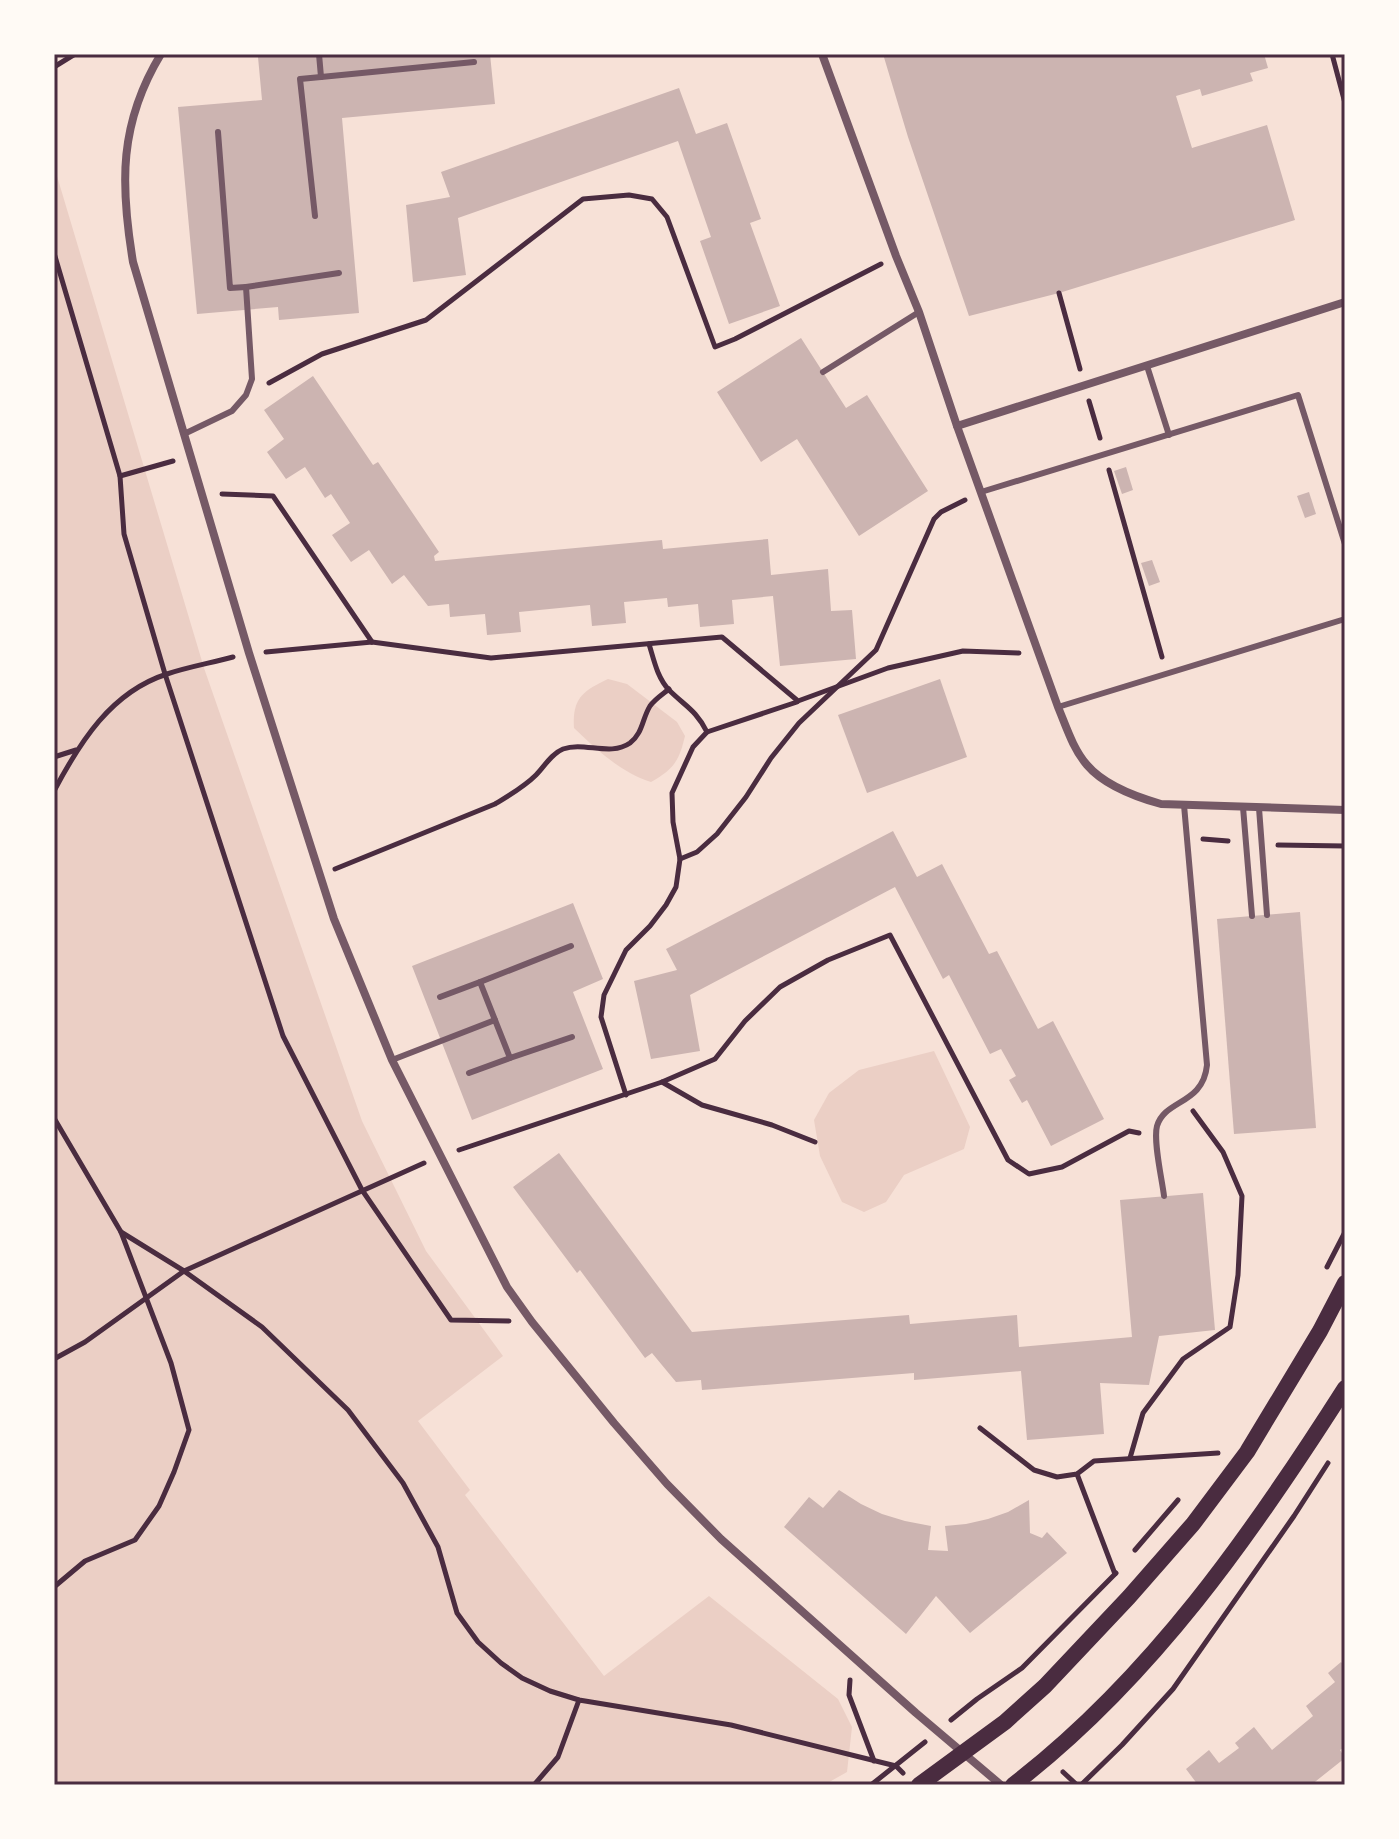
<svg xmlns="http://www.w3.org/2000/svg" width="1399" height="1839" font-family="Rubik,sans-serif">
  <style>
    .green { fill: #ebcfc5 }
    .building { fill: #ccb4b1 }
    .lines { fill: none; stroke-linecap: round; stroke-linejoin: round }
    .path { stroke: #4a2c40; stroke-width: 5 }
    .service { stroke: #755966; stroke-width: 6 }
    .minor { stroke: #755966; stroke-width: 8 }
    .secondary { stroke: #4a2c40; stroke-width: 16 }
    .neatline { fill: none; stroke: #4a2c40; stroke-width: 3 }
  </style>
  <rect width="100%" height="100%" fill="#f7e1d7"/>
  <g class="green">
    <polygon points="54,166 204,668 362,1121 426,1251 503,1356 418,1421 470,1490 465,1495 604,1676 709,1596 838,1699 852,1727 847,1772 824,1785 54,1785"/>
    <path d="M 608,679 L 627,684 L 677,722 L 685,736 C 679,761 674,769 651,782 C 620,772 597,750 574,728 C 572,698 583,691 608,679 Z"/>
    <polygon points="934,1051 970,1127 964,1149 904,1175 886,1202 864,1212 842,1202 820,1156 814,1120 829,1093 859,1070"/>
  </g>
  <g class="building">
    <polygon points="292,54 490,54 495,104 342,118 359,313 279,320 278,307 197,314 178,107 262,100 258,57"/>
    <polygon points="883,54 1264,54 1268,68 1250,73 1253,81 1202,96 1200,89 1176,96 1192,148 1267,125 1295,220 1059,293 969,316 908,137"/>
    <polygon points="679,88 696,134 727,123 761,219 750,223 780,306 729,324 700,241 711,237 678,141 458,218 466,275 413,282 406,205 450,197 441,172"/>
    <polygon points="801,338 846,408 867,395 928,491 859,536 797,439 761,462 717,392"/>
    <polygon points="313,376 373,465 378,462 439,552 434,556 435,561 662,540 663,549 768,539 771,575 828,569 831,611 852,610 856,659 780,666 773,596 732,600 734,624 700,627 698,604 668,607 667,598 624,602 626,623 592,626 590,605 519,612 521,632 487,635 485,614 450,617 449,604 428,606 404,575 392,584 369,550 351,562 332,535 350,523 331,494 325,498 305,467 286,479 267,452 284,439 264,410"/>
    <polygon points="1126,467 1133,490 1122,494 1114,471"/>
    <polygon points="1309,492 1316,514 1305,518 1297,496"/>
    <polygon points="1152,560 1160,582 1149,586 1141,563"/>
    <polygon points="940,679 967,757 867,793 838,715"/>
    <polygon points="893,831 917,877 942,864 989,954 997,951 1038,1029 1053,1021 1104,1119 1051,1146 1027,1100 1022,1103 1009,1080 1016,1076 1001,1049 990,1054 949,975 943,979 895,887 690,995 700,1051 651,1059 634,981 677,970 666,949"/>
    <polygon points="573,903 603,979 573,992 603,1069 472,1120 412,966"/>
    <polygon points="1300,912 1316,1128 1234,1134 1217,919"/>
    <polygon points="559,1153 692,1332 909,1315 910,1324 1017,1315 1019,1347 1132,1337 1120,1200 1203,1193 1215,1330 1159,1336 1149,1385 1100,1383 1104,1434 1027,1440 1021,1371 914,1380 914,1373 702,1390 701,1380 676,1382 652,1353 645,1358 580,1270 577,1273 513,1187"/>
    <polygon points="839,1490 861,1504 882,1514 905,1521 931,1526 928,1550 948,1551 945,1526 966,1524 988,1519 1008,1512 1029,1500 1030,1533 1042,1538 1047,1532 1067,1553 970,1633 936,1596 906,1634 784,1527 809,1497 823,1508"/>
    <polygon points="1341,1662 1345,1667 1345,1747 1340,1750 1345,1758 1311,1785 1198,1785 1186,1769 1209,1750 1219,1763 1239,1748 1235,1743 1254,1727 1272,1750 1313,1716 1306,1706 1335,1682 1328,1673"/>
  </g>
  <g class="lines">
    <g class="path">
      <polyline points="1332,54 1345,103"/>
      <polyline points="54,67 75,54"/>
      <polyline points="54,253 120,476 124,534 165,674 283,1036 362,1190 451,1320 509,1321"/>
      <polyline points="1059,293 1080,369"/>
      <polyline points="269,383 322,354 426,320 583,199 629,195 652,199 667,217 715,347 735,339 881,264"/>
      <polyline points="1089,401 1100,438"/>
      <polyline points="1109,470 1162,657"/>
      <polyline points="120,476 173,461"/>
      <polyline points="222,494 273,496 372,642"/>
      <path d="M 649,644 C 654,660 657,677 669,690 C 685,706 696,710 707,732"/>
      <polyline points="266,652 372,642 491,658 722,637 798,701 888,668 963,651 1019,653"/>
      <polyline points="54,757 76,750"/>
      <path d="M 54,791 C 80,742 111,692 167,674 C 188,667 211,663 233,657"/>
      <polyline points="1203,839 1228,841"/>
      <polyline points="1278,845 1345,846"/>
      <polyline points="680,859 697,852 717,834 746,797 771,758 799,723 876,650 934,519 941,512 965,500"/>
      <path d="M 335,869 L 495,804 C 510,795 524,787 536,775 C 544,767 551,754 563,749 C 584,741 610,757 630,743 C 643,733 642,719 650,706 C 655,699 663,694 669,689"/>
      <polyline points="662,1082 702,1105 772,1125 815,1142"/>
      <polyline points="626,1095 601,1017 604,995 626,950 650,926 666,905 676,887 680,859 673,822 672,793 693,747 707,732 797,702"/>
      <polyline points="54,1118 121,1232 171,1363 189,1430 174,1472 159,1506 135,1540 85,1561 54,1587"/>
      <polyline points="459,1150 662,1082 715,1059 745,1021 780,987 828,960 890,935 1008,1160 1029,1174 1062,1167 1129,1131 1139,1133"/>
      <polyline points="121,1232 184,1271 262,1327 348,1410 403,1483 438,1547 457,1613 478,1642 501,1663 522,1678 550,1691 579,1700 731,1725 896,1766 903,1773"/>
      <polyline points="1327,1267 1345,1232"/>
      <polyline points="54,1359 85,1342 184,1271 424,1163"/>
      <polyline points="980,1428 1034,1470 1057,1477 1077,1474 1094,1461 1218,1453"/>
      <polyline points="1130,1458 1143,1413 1183,1359 1230,1327 1238,1275 1242,1196 1223,1152 1193,1111"/>
      <polyline points="1077,1474 1115,1574"/>
      <polyline points="1135,1550 1178,1500"/>
      <polyline points="850,1680 849,1695 874,1761"/>
      <polyline points="951,1720 977,1699 1022,1668 1116,1573"/>
      <polyline points="1063,1772 1077,1785"/>
      <polyline points="534,1785 558,1757 579,1700"/>
      <polyline points="871,1785 925,1742"/>
      <polyline points="1081,1785 1122,1745 1173,1689 1294,1516 1328,1463"/>
    </g>
    <g class="service">
      <polyline points="319,54 321,77 474,62"/>
      <polyline points="315,216 300,79 321,77"/>
      <polyline points="246,287 339,273"/>
      <polyline points="1147,366 1169,435"/>
      <polyline points="823,372 919,312"/>
      <polyline points="184,434 232,411 246,395 252,379 246,287 230,288 218,132"/>
      <polyline points="981,492 1298,395 1345,544"/>
      <polyline points="1058,707 1345,619"/>
      <polyline points="1243,807 1252,916"/>
      <polyline points="1259,808 1267,915"/>
      <polyline points="440,997 480,982"/>
      <polyline points="495,1020 480,982 571,946"/>
      <polyline points="392,1060 495,1020 510,1058 572,1037"/>
      <polyline points="469,1073 510,1058"/>
      <path d="M 1164,1196 C 1162,1179 1153,1141 1157,1126 C 1165,1099 1203,1105 1207,1065 L 1184,805"/>
    </g>
    <g class="minor">
      <path d="M 161,54 C 119,123 120,184 133,262 L 249,653 L 334,919 L 392,1060 L 507,1287 L 532,1322 L 614,1423 L 667,1484 L 721,1539 L 916,1713 L 1001,1785"/>
      <path d="M 822,54 L 896,256 L 919,312 L 957,426 L 1058,707 C 1066,726 1073,749 1087,765 C 1104,785 1136,797 1161,804 L 1345,810"/>
      <polyline points="957,426 1345,302"/>
    </g>
    <g class="secondary">
      <polyline points="919,1785 1005,1722 1045,1686 1129,1597 1193,1524 1247,1452 1320,1331 1345,1283"/>
      <path d="M 1013,1785 C 1151,1679 1252,1534 1345,1388"/>
    </g>
  </g>
  <rect width="1399" height="1839" fill="none" stroke="#fffaf5" stroke-width="112"/>
  <rect x="56" y="56" width="1287" height="1727" class="neatline"/>
</svg>
